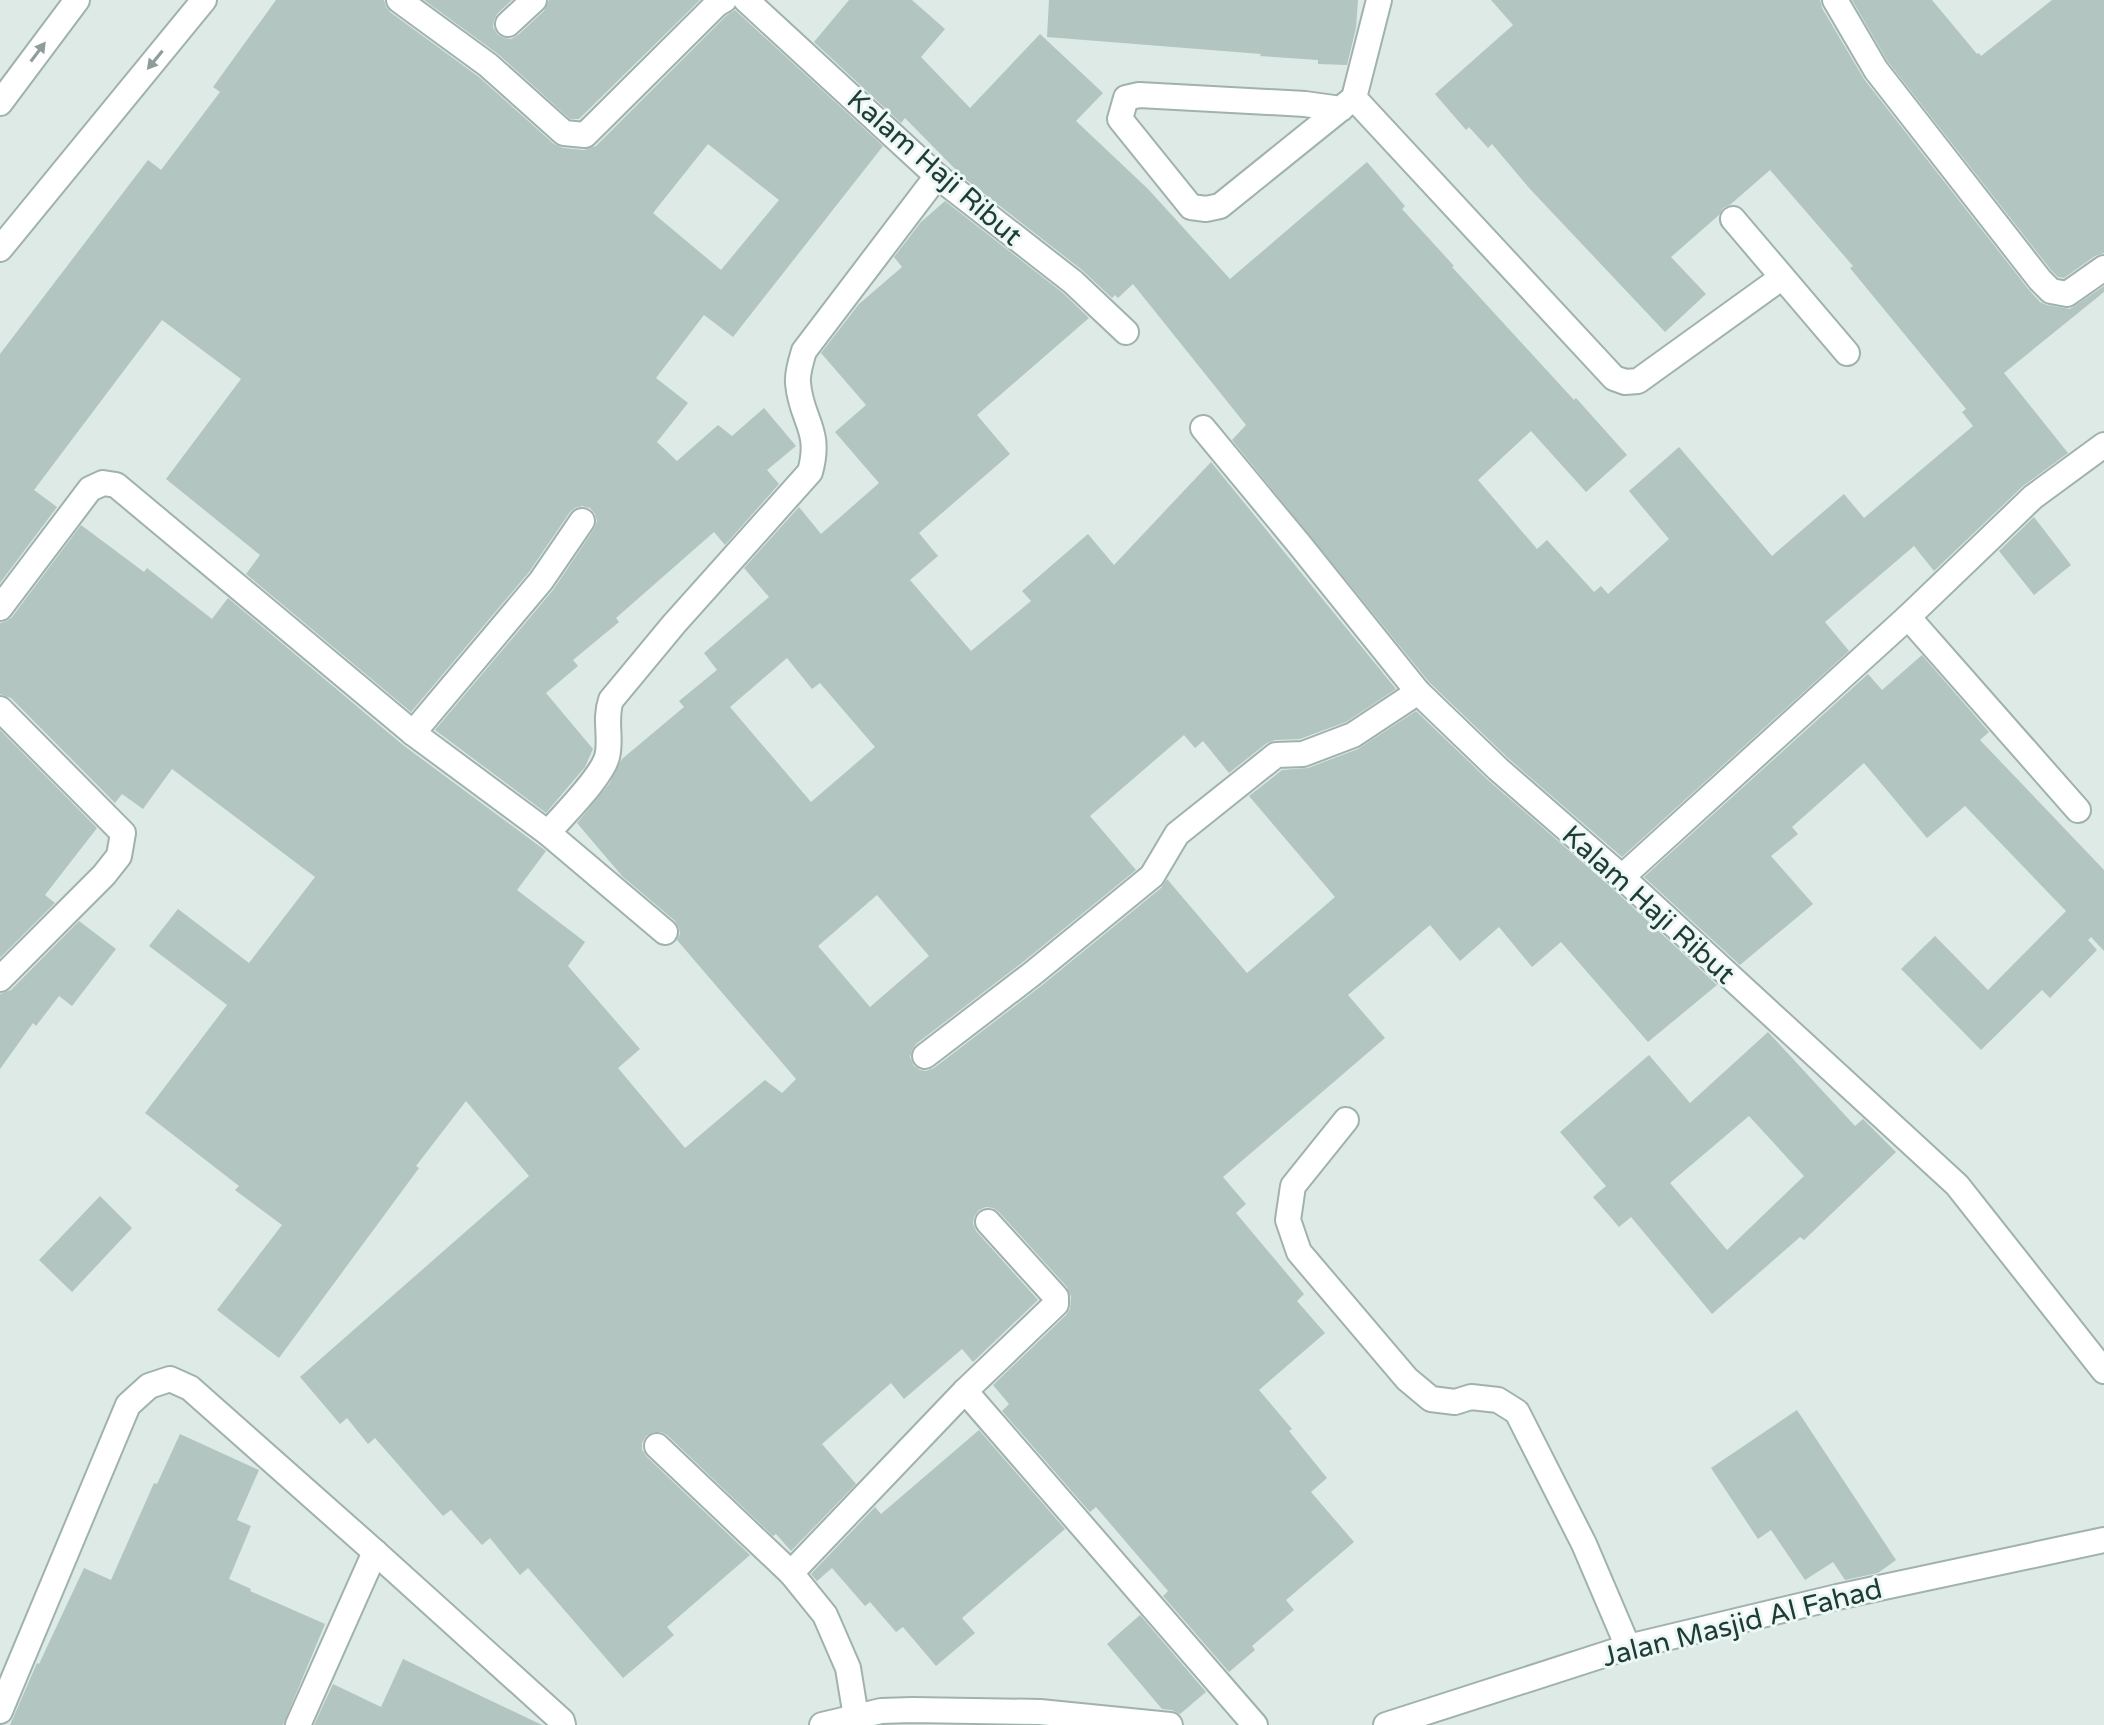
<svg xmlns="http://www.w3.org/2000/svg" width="2104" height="1725" font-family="'Varela Round',sans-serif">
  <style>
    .building { fill: #b2c5c0; fill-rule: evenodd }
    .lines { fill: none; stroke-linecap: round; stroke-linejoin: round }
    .minor-casing { stroke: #a0b2ae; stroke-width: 28 }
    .minor { stroke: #fff; stroke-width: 24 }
    .oneway { fill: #8e9d9b }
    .labels { text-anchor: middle; stroke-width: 6; stroke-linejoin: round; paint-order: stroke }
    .street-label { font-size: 28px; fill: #1d3b37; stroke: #edf7f3 }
  </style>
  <rect width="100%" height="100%" fill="#ddeae6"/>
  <g class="building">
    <path d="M 276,0 L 384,0 L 386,7 L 390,12 L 479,77 L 554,144 L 563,148 L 584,150 L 596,146 L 726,16 L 735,10 L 883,146 L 733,337 L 704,315 L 656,378 L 688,403 L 657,442 L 677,461 L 718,425 L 732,436 L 764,408 L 796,446 L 767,470 L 779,484 L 725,545 L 714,532 L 616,618 L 619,622 L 573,660 L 578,666 L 546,693 L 593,749 L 585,767 L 546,813 L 435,730 L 553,590 L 594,529 L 597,521 L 595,514 L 590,508 L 582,506 L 575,508 L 570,512 L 529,572 L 411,712 L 246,574 L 260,555 L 166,479 L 241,379 L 162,320 L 34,490 L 57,507 L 0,583 L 0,354 L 148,160 L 161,170 L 220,92 L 213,87 ZM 708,144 L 779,200 L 721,270 L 653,213 Z"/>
    <polygon points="424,0 512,0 497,14 494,20 493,27 498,35 504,38 511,39 518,35 544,11 549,0 700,0 579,119 570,119 498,54"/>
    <polygon points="849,0 912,0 945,29 921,57 970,108 1040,34 1103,93 1076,121 1148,189 1230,279 1367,162 1405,206 1402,209 1454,266 1452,267 1574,400 1576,398 1627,455 1586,492 1531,431 1478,480 1537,549 1547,540 1594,592 1601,586 1608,594 1669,539 1629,491 1679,447 1772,556 1844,494 1864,518 1973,426 1962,412 1966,409 1850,268 1853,266 1770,170 1731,204 1723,208 1719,215 1671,257 1706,294 1665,332 1530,189 1492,144 1488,148 1469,127 1466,130 1435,94 1513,25 1491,0 1820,0 1822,8 1864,79 2029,290 2040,302 2047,305 2070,309 2104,286 2104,292 2004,373 2068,453 2023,486 1934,571 1914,546 1825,622 1849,651 1622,857 1508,758 1429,682 1232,440 1246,425 1133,284 1118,298 1115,295 1112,298 1082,270 964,178 905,118 901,123 814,42"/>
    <polygon points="1049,0 1358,0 1356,28 1347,65 1318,64 1318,60 1260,56 1261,54 1047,37"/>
    <polygon points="1852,0 1932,0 1977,54 1979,53 1981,56 2052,0 2104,0 2104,253 2095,256 2064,278 2058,277 2051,270 1888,62"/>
    <path d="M 945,201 L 1063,293 L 1089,318 L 977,415 L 1010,454 L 919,533 L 938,556 L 910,580 L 971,651 L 1031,601 L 1022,591 L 1088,534 L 1114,565 L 1211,462 L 1396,689 L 1346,722 L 1300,739 L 1275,740 L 1267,743 L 1229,773 L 1203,741 L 1195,748 L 1184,735 L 1090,816 L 1136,870 L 1023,962 L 916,1044 L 912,1050 L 910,1057 L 914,1066 L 920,1070 L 926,1071 L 934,1068 L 1041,986 L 1161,888 L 1167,879 L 1247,973 L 1335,897 L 1249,796 L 1282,770 L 1308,768 L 1358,749 L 1416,711 L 1488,780 L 1612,888 L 1717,985 L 1648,1042 L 1561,942 L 1532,967 L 1499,927 L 1460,961 L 1430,925 L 1348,995 L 1385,1038 L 1223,1177 L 1246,1204 L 1236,1213 L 1304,1294 L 1297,1301 L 1325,1333 L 1259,1390 L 1292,1429 L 1289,1431 L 1327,1478 L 1311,1492 L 1354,1542 L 1286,1600 L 1294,1610 L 1252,1646 L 1255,1650 L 1229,1672 L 1163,1596 L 1168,1591 L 1096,1507 L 1090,1512 L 1088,1510 L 1002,1411 L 1009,1404 L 993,1385 L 1066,1315 L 1070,1309 L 1071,1297 L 1067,1287 L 999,1212 L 993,1208 L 986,1207 L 979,1210 L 974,1217 L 973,1224 L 976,1231 L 1038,1300 L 973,1362 L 962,1349 L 904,1399 L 891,1383 L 822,1444 L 856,1484 L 791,1551 L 776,1534 L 773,1536 L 667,1435 L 661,1432 L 654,1432 L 646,1436 L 642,1443 L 642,1450 L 647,1457 L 750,1555 L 667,1627 L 674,1635 L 623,1678 L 528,1568 L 520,1575 L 490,1538 L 482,1545 L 451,1510 L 443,1516 L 375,1438 L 368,1444 L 347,1418 L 340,1424 L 300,1377 L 529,1176 L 466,1101 L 416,1166 L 419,1168 L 279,1358 L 217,1310 L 282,1225 L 235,1190 L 239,1186 L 145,1113 L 227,1005 L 149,946 L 178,909 L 249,963 L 315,877 L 172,769 L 143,809 L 122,794 L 115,803 L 11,698 L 0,694 L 0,623 L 7,621 L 12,617 L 81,525 L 144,572 L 147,568 L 212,619 L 228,598 L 403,745 L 546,851 L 517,890 L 585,942 L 568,966 L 640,1049 L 618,1068 L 685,1148 L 765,1080 L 782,1093 L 796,1079 L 677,940 L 680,934 L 679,928 L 675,921 L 622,876 L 577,823 L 609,784 L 622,759 L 684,707 L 679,701 L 717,670 L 704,653 L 769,597 L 744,568 L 799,507 L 821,534 L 879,483 L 835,432 L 866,405 L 821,353 L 859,304 L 902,267 L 894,257 L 921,222 ZM 787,658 L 812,689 L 820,683 L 875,747 L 811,802 L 730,707 ZM 877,895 L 929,956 L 870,1007 L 818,946 Z"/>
    <polygon points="2034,517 2071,565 2034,595 1999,551"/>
    <polygon points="1922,655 1989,732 1980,740 2104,870 2104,951 2091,937 2088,940 2097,950 2050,998 2042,990 1981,1050 1901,969 1935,936 1988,990 2066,911 1965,806 1927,838 1864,763 1792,827 1798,834 1771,856 1813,904 1740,965 1644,877 1868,674 1882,690"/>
    <polygon points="0,730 97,828 45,895 55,903 0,958"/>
    <polygon points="79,921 116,949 72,1006 59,996 36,1026 33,1023 0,1069 0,994 11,990"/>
    <path d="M 1768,1032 L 1855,1126 L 1863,1119 L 1896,1152 L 1804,1240 L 1800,1237 L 1712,1314 L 1631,1217 L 1619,1227 L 1593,1197 L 1606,1186 L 1560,1132 L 1649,1055 L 1690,1103 ZM 1749,1116 L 1804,1176 L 1727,1250 L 1670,1183 Z"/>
    <polygon points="100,1196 132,1228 72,1292 39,1260"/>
    <polygon points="1797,1410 1896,1560 1878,1573 1845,1580 1833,1562 1805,1580 1771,1530 1758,1539 1711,1468"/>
    <polygon points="979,1430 1065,1529 962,1618 975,1633 936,1666 903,1627 896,1632 870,1602 865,1606 832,1568 817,1581 811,1574 875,1507 881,1514"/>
    <polygon points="180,1434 259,1470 237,1520 251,1526 229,1579 251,1589 250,1591 325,1624 283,1725 10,1725 37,1663 39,1664 84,1568 111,1580 154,1483 157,1484"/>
    <polygon points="1140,1615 1206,1692 1180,1714 1172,1710 1162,1709 1107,1644"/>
    <polygon points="403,1659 542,1725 314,1725 333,1684 381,1707"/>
  </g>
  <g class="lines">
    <defs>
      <g id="minor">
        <polyline points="399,0 488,65 564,133 585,135 717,4 724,0"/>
        <polyline points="746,0 937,176 1073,282 1126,332"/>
        <polyline points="1379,0 1354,98 1614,378 1625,382 1638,381 1781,278"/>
        <polyline points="1835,0 1876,70 2040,280 2051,291 2067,294 2104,268"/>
        <polyline points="508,24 534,0"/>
        <polyline points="0,103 77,0"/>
        <polyline points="1341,109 1305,104 1139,95 1126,98 1120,119 1191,207 1206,209 1220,206 1354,98"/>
        <polyline points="1733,219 1847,353"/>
        <polyline points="0,249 204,0"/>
        <polyline points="1203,428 1299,544 1418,692 1498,769 1622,877 1957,1185 2104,1371"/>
        <polyline points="0,608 90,489 103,483 116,485 413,733 548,833 665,932"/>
        <polyline points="1908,617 2078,810"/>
        <polyline points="0,709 123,833 119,856 104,875 0,979"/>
        <polyline points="413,733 541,581 582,521"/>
        <path d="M 548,833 C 563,815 601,778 607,757 C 612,738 604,720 611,700 L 674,624 L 810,472 C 822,429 801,421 798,383 C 797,373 801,361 804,351 L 937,176"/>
        <polyline points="1622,877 1908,617 2033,497 2104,445"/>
        <polyline points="925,1056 1032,974 1152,876 1177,834 1276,755 1303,754 1353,735 1418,692"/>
        <polyline points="1346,1120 1293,1186 1288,1220 1299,1252 1407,1379 1431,1399 1455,1402 1471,1397 1498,1400 1517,1412 1584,1544 1628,1647"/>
        <polyline points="988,1222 1056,1297 1056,1304 965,1391 1255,1725"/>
        <polyline points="657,1446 791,1573 825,1615 848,1668 856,1717"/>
        <polyline points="791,1573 965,1391"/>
        <polyline points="0,1711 128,1405 149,1386 170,1379 190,1388 375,1552 562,1721 563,1725"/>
        <polyline points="298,1725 375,1552"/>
        <polyline points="822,1725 881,1711 912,1710 1040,1712 1170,1725"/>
        <polyline points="1386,1725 1628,1647 1837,1597 2104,1540"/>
      </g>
    </defs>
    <use href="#minor" class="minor-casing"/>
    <use href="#minor" class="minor"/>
  </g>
  <defs><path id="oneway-solid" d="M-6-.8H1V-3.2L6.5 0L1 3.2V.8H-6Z" transform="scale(2)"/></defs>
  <g class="oneway">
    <use href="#oneway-solid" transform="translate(38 52) rotate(-53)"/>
    <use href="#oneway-solid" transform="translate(155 60) rotate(129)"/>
  </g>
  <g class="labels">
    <g class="street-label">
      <text transform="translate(935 167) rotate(41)" y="10">Kalam Haji Ribut</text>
      <text transform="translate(1649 904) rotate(42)" y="10">Kalam Haji Ribut</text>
      <text transform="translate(1742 1622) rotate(-14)" y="10">Jalan Masjid Al Fahad</text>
    </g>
  </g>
</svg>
